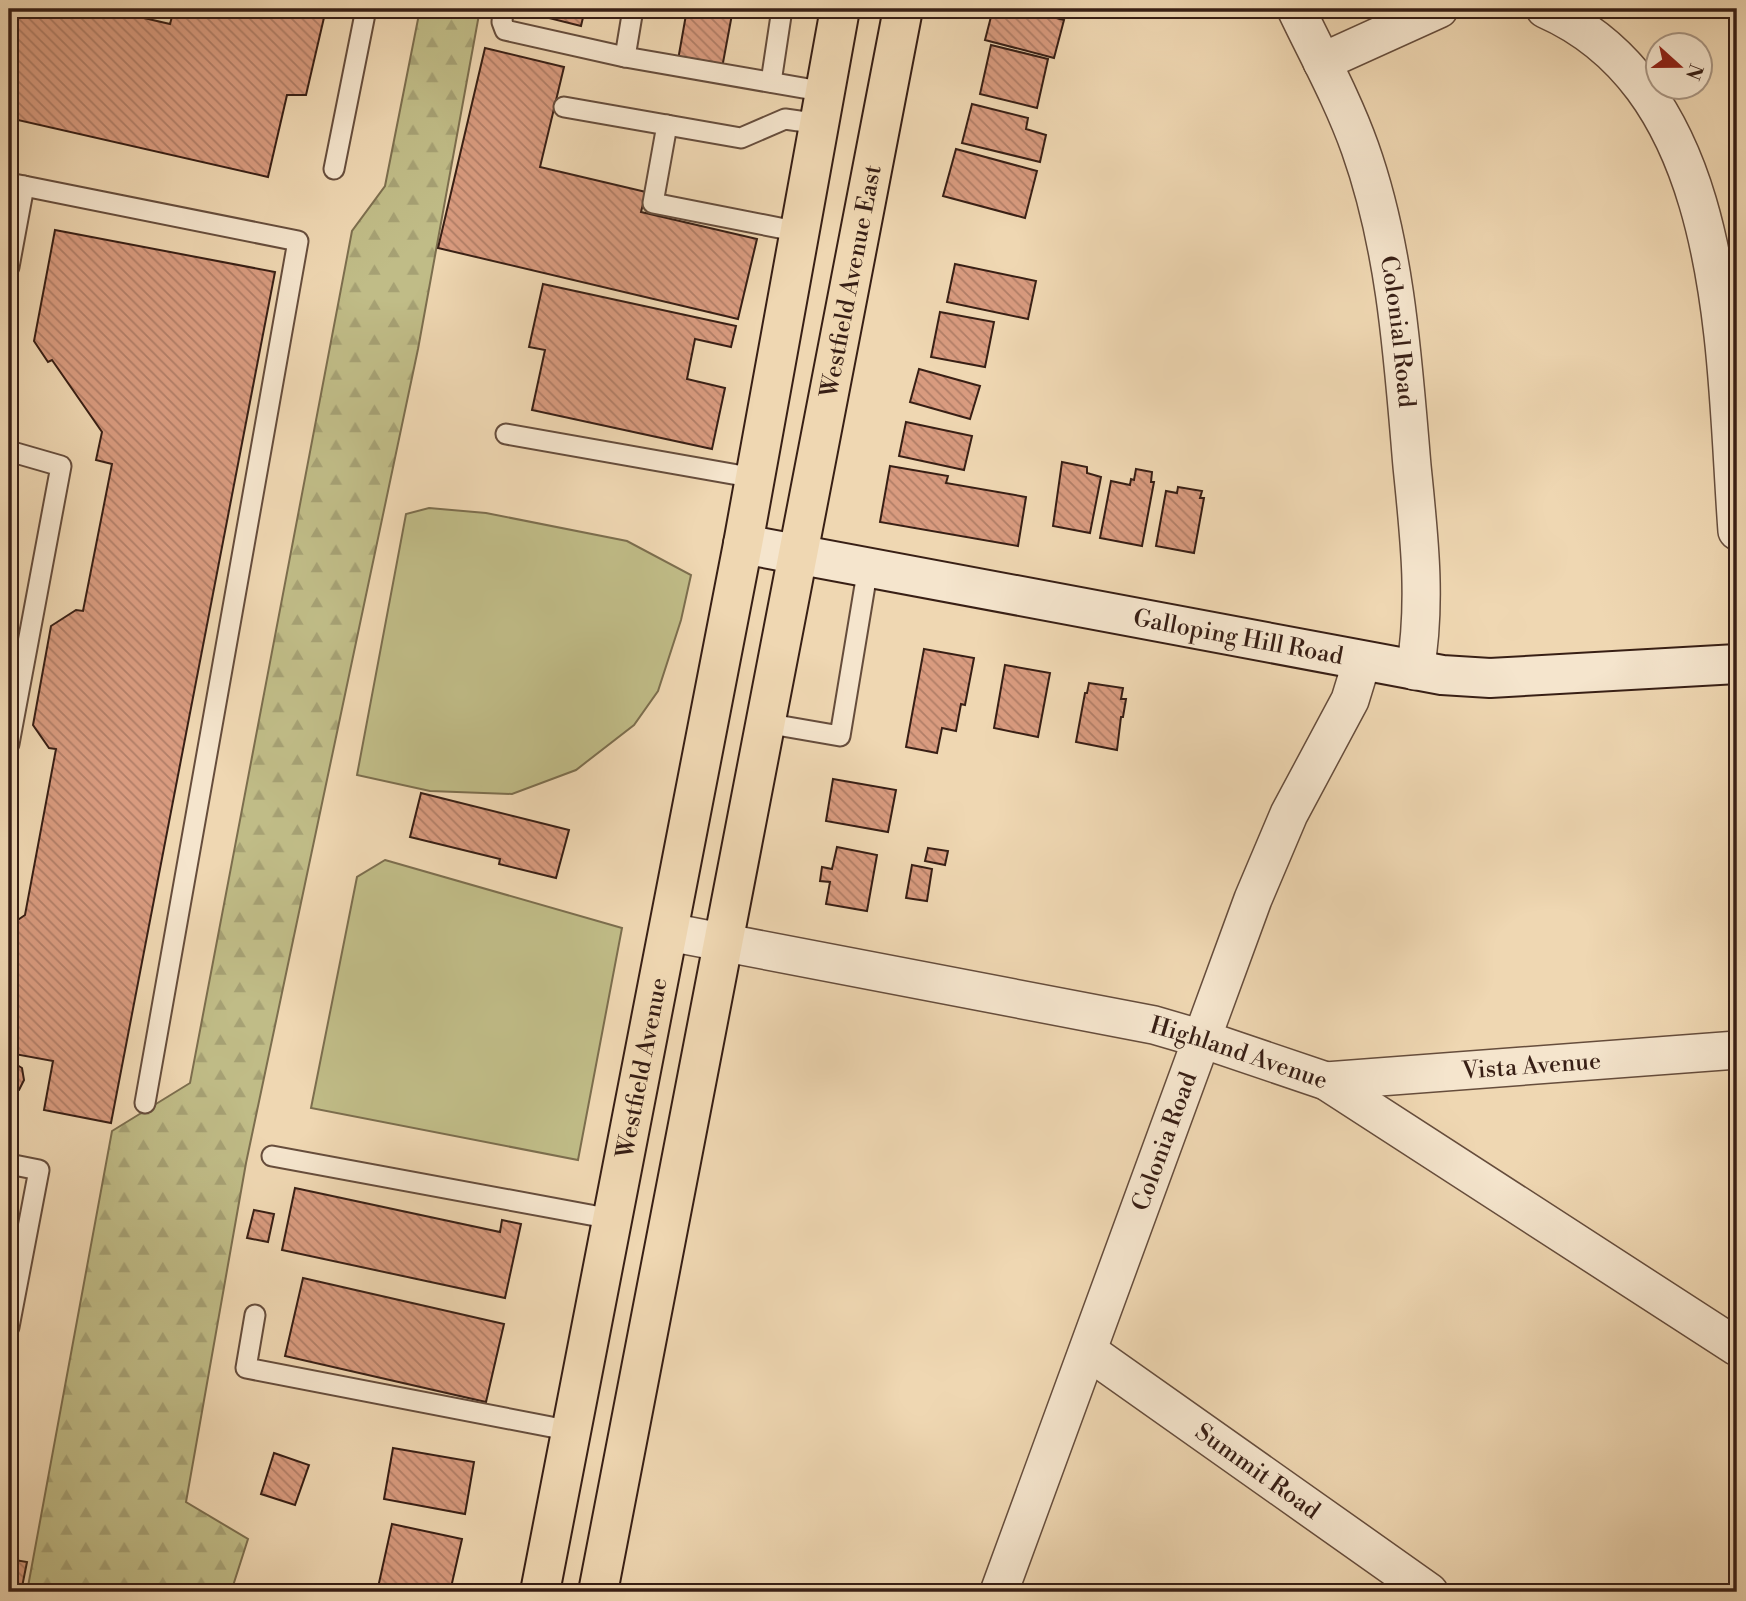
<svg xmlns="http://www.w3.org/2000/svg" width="1746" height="1601" font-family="'Libre Bodoni',serif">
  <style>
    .forest { fill: url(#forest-firs); stroke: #7c6e4e; stroke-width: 2 }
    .pitch { fill: #c0bc87; stroke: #7c6e4e; stroke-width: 2 }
    .building { fill: url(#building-back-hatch); stroke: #381f15; stroke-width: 2 }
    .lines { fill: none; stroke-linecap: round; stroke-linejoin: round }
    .lane-casing { stroke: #664d3c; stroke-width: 23 }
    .street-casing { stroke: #664d3c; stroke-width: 40 }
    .secondary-casing { stroke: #381f15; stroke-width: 42 }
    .primary-casing { stroke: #381f15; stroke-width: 42 }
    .lane { stroke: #f5e5cd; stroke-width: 19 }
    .street { stroke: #f5e5cd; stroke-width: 37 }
    .secondary { stroke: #f5e5cd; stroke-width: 38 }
    .primary { stroke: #efd7b2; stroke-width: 38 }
    .labels { text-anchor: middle; stroke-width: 7; stroke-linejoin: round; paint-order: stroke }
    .street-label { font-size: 24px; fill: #381f15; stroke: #f5e5cd }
  </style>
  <defs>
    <pattern id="forest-firs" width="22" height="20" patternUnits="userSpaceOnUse" patternTransform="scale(1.75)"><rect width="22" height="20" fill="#c0bc87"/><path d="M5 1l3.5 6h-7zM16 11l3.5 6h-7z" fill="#a6a174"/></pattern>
    <pattern id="building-back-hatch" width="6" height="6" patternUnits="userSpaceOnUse" patternTransform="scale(1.75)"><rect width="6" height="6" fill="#d99b7f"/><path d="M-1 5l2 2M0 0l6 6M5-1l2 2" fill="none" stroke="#b17e67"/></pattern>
  </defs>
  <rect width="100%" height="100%" fill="#efd7b2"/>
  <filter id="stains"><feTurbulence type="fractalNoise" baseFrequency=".00286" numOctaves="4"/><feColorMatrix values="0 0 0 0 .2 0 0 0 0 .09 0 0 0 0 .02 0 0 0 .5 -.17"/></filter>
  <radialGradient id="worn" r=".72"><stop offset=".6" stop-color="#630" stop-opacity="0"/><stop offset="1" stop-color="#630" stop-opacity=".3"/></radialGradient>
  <polygon class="forest" points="420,9 480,9 418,349 246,1163 186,1502 248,1539 231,1592 27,1592 112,1131 190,1083 352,231 385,186"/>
  <g class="pitch">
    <polygon points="429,508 486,513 627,541 691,575 681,620 658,691 634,725 576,770 512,794 430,791 357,775 406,514"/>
    <polygon points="385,860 622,928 578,1160 311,1108 357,877"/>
  </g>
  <g class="building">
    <polygon points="16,9 105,9 170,24 174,9 326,9 306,95 287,95 268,177 9,118 9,41"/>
    <polygon points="521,9 585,9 581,26 521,11"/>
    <polygon points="687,9 733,9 722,68 678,60"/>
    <polygon points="993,9 1022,9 1064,20 1054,58 985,40"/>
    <polygon points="991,45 1048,59 1037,108 980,94"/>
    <polygon points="485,48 564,67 540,167 646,192 641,212 757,239 738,319 438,248"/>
    <polygon points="972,104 1028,118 1026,129 1046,135 1040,162 962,143"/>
    <polygon points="956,149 1037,171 1025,218 943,196"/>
    <polygon points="55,230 275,272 111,1123 44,1110 53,1061 9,1053 9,926 25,915 56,749 49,748 33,725 51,626 76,610 83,611 112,464 96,460 102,432 52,360 48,362 34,341"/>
    <polygon points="955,264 1036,281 1028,319 947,302"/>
    <polygon points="543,284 736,326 731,347 695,339 687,379 725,388 712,449 532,410 545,350 529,347"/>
    <polygon points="940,312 994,322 985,367 931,357"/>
    <polygon points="919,369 980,386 970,419 910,402"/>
    <polygon points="906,422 972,436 964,470 899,456"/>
    <polygon points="1062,462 1087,467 1087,473 1101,477 1090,533 1053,526"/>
    <polygon points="890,466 948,476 946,483 1026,497 1018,546 880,522"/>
    <polygon points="1136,469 1152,472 1151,482 1154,482 1142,546 1100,538 1111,481 1130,485 1131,479 1134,480"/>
    <polygon points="1178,487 1202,491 1200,498 1204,498 1194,553 1156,546 1166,491 1177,493"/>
    <polygon points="924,649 974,658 965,705 961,704 956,731 942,728 937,753 906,747"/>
    <polygon points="1005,665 1050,673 1038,737 994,728"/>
    <polygon points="1089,683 1123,688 1121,699 1126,699 1123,717 1121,717 1117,750 1076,742 1085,693 1087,693"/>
    <polygon points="833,779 896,790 888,832 826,821"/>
    <polygon points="421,793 569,830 556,878 499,864 500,859 410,837"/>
    <polygon points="837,847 877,855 867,911 826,904 830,882 820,881 822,867 832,869"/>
    <polygon points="928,848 948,851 945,865 925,861"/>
    <polygon points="912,865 932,869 927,901 906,898"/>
    <polygon points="9,1060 22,1068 24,1080 19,1090 9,1095"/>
    <polygon points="295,1188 500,1232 502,1220 521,1224 505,1298 282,1250"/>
    <polygon points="254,1210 274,1214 268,1242 247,1238"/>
    <polygon points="303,1278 504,1324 486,1402 285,1356"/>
    <polygon points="393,1448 474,1462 465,1514 384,1499"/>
    <polygon points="274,1453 309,1465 295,1505 261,1494"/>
    <polygon points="392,1524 462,1539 450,1592 377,1592"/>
    <polygon points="9,1559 27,1562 21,1592 9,1592"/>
  </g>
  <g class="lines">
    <defs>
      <g id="lane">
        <polyline points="503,9 502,22 505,30 625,57"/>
        <polyline points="633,9 625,57 826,92"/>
        <polyline points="771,82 782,9"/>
        <polyline points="564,107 741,138 785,119 820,124"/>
        <polyline points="667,125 653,203 800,232"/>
        <polyline points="334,169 366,9"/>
        <polyline points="9,183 298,241 145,1103"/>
        <polyline points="9,267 24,186"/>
        <polyline points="506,434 755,478"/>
        <polyline points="9,451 61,466 9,744"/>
        <polyline points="765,723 840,736 868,567"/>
        <polyline points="272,1156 612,1219"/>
        <polyline points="9,1164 39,1170 9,1327"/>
        <polyline points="255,1315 246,1368 572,1431"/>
      </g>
      <g id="street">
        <path id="s1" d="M 1296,9 C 1318,55 1343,100 1360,148 C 1396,249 1403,360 1412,466 C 1419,535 1427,602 1415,671"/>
        <path d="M 1545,9 C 1733,92 1724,358 1737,531"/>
        <polyline points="1322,62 1439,9"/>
        <path id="s2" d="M 669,932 L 1154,1025 L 1202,1039 L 1326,1081 L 1737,1347"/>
        <path id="s3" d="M 1326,1081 L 1737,1050"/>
        <path id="s4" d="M 1088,1351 L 1429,1592"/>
        <path id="s5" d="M 999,1592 L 1253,899 L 1289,814 L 1350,700 L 1362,661"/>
      </g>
      <g id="secondary">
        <path id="s6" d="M 743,544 L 1442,675 L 1490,678 L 1737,664"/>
      </g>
      <g id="primary">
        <path id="s7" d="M 540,1592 L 743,544 L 840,9"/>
        <path id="s8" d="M 598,1592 L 903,9"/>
      </g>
    </defs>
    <use href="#lane" class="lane-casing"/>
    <use href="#street" class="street-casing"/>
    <use href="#secondary" class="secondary-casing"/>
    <use href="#primary" class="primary-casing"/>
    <use href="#lane" class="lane"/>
    <use href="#street" class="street"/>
    <use href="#secondary" class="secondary"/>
    <use href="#primary" class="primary"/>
  </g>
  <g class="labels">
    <g class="street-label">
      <text dy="8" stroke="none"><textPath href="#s8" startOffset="1335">Westfield Avenue East</textPath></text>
      <text dy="8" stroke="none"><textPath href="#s1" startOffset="341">Colonial Road</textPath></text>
      <text dy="8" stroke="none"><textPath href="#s6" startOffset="504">Galloping Hill Road</textPath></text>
      <text dy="8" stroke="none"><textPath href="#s2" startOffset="583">Highland Avenue</textPath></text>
      <text dy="8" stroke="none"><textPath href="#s3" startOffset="206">Vista Avenue</textPath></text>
      <text dy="8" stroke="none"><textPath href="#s7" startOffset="534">Westfield Avenue</textPath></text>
      <text dy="8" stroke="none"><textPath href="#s5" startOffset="480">Colonia Road</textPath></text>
      <text dy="8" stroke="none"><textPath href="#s4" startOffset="208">Summit Road</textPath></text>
    </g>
  </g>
  <rect width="1746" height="1601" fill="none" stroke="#efd7b2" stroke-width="35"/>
  <rect x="10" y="10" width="1725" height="1580" fill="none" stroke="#381f15" stroke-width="3.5"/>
  <rect x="18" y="18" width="1711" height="1566" fill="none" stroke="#381f15" stroke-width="2"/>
  <g transform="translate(1679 66) rotate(111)"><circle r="33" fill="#f5e5cd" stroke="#a99683" stroke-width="2"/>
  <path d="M0-5L12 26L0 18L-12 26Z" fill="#8f2418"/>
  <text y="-10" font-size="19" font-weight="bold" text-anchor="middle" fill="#381f15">N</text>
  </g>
  <rect width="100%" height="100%" filter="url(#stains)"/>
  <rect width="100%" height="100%" fill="url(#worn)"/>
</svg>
